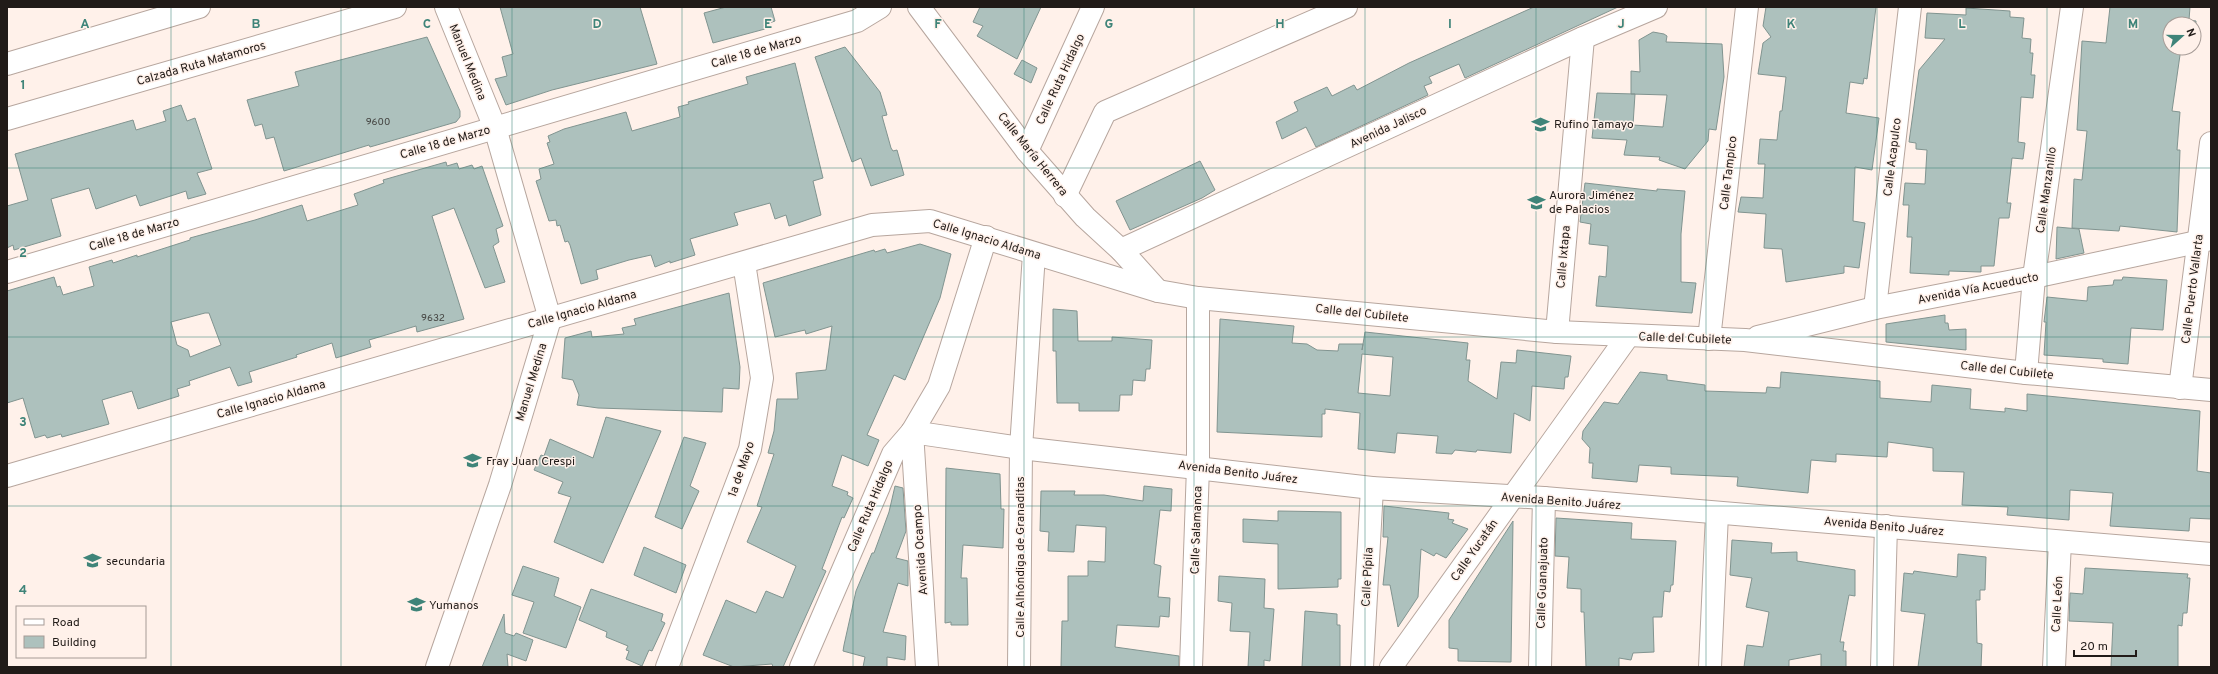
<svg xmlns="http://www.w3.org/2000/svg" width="2218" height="674" font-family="Overpass,sans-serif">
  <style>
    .building { fill: #adc1bd; stroke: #819490; fill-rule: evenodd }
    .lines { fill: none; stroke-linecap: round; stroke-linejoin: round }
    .minor-casing { stroke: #b7a69e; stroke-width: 24 }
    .major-casing { stroke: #b7a69e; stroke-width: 24 }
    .minor { stroke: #fff; stroke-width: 22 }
    .major { stroke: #fff; stroke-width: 22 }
    .grid { fill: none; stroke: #3f8479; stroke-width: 1; stroke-opacity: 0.55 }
    .labels { text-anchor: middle; stroke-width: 3; stroke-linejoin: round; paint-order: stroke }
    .number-label { font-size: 10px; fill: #444441 }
    .street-label { font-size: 12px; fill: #211b18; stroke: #fff1ea }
    .poi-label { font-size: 12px; fill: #211b18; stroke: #fff1ea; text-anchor: start }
    .grid-label { font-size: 13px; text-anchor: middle; font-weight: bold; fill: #3f8479; stroke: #fff1ea; stroke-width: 3; stroke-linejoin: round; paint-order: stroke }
  </style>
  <rect width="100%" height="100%" fill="#fff1ea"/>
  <g class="building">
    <polygon points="500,7 640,7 657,64 552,90 506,105 495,79 507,76 502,57 513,54"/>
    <polygon points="726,7 771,7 775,21 764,25 765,29 713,43 704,13"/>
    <polygon points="980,7 1041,7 1017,59 977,36 983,26 973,22"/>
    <polygon points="1534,7 1618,7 1465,78 1459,64 1429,77 1432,83 1424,86 1428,95 1316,147 1306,127 1282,139 1276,122 1298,111 1294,102 1327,87 1332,96 1354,85 1357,90 1409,63"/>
    <polygon points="1766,7 1876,7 1867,79 1864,78 1863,84 1850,82 1846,113 1879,118 1872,170 1855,167 1853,221 1865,223 1859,268 1844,266 1844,273 1786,282 1782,249 1764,248 1766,214 1738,212 1741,197 1763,198 1765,164 1758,164 1760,139 1777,140 1780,111 1782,111 1786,77 1758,74 1763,43 1771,37 1763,26"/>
    <polygon points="2110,7 2190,7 2189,20 2196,21 2194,45 2194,24 2170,24 2170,48 2181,48 2172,111 2180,112 2177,150 2180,150 2177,232 2120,226 2119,231 2072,228 2074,179 2082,180 2087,131 2077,130 2082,41 2106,43"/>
    <polygon points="1966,8 2010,11 2010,17 2024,18 2022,38 2031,39 2030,53 2033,53 2031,75 2035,75 2033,98 2021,97 2018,142 2025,143 2023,159 2012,158 2007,203 2011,203 2009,218 1999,218 1994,266 1981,266 1981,272 1949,271 1949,275 1910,273 1912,237 1907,237 1909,205 1903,205 1905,183 1925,184 1927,150 1916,149 1916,143 1909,142 1919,70 1945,39 1925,38 1927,13 1966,15"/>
    <polygon points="1653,32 1664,34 1667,36 1666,42 1722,44 1724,77 1716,130 1709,129 1708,141 1685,169 1659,160 1660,157 1624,155 1627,140 1592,138 1597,93 1635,94 1633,125 1663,127 1667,95 1631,94 1631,71 1640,72 1639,40"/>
    <polygon points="427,37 460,111 460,117 456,122 370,147 369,145 284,171 274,137 266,139 262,124 255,126 247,100 299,86 295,72"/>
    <polygon points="845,47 880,92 887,115 882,116 891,148 893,151 897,150 904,175 871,186 861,158 852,162 815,57"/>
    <polygon points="1022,60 1037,68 1031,83 1014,74"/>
    <polygon points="795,63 823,178 813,181 821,215 789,226 786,215 775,219 770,203 734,213 738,225 690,239 695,255 670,263 670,261 655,267 651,255 629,260 596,270 598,279 581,284 570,245 568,241 565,242 560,225 557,226 556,220 549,221 536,181 541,179 539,169 554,164 547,143 550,142 548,136 564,129 626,112 632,131 680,117 678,107 689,104 688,102 748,84 746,77"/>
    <polygon points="181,105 187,121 195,118 212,169 197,173 206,194 188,199 186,191 140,206 136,195 96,209 89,188 51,199 61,236 14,250 13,245 7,248 7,206 28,200 15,154 133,120 136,130 166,121 163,111"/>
    <polygon points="1200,161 1215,190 1202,198 1130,230 1116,201"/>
    <path d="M 446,162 L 447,166 L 457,163 L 459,169 L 472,165 L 474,169 L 482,166 L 503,226 L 496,229 L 499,242 L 493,246 L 505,282 L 485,288 L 454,208 L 432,216 L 464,319 L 417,332 L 416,326 L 369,340 L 371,347 L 336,358 L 332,343 L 296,355 L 297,357 L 249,372 L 252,382 L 238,386 L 230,367 L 189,381 L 190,385 L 177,389 L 179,396 L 138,409 L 132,391 L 102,400 L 109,424 L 62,437 L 61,434 L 47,438 L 45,435 L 35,438 L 23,398 L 7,403 L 7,291 L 54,277 L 57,287 L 60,286 L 63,295 L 94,286 L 89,267 L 112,260 L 113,263 L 137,255 L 137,257 L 190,240 L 190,238 L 255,220 L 302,205 L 307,221 L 358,205 L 354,194 L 384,183 L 383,180 ZM 205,313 L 209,313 L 221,345 L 190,357 L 188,350 L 177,345 L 171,322 Z"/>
    <polygon points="1585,183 1657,191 1657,189 1685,191 1681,234 1681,282 1696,283 1692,313 1596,306 1599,276 1606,277 1608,246 1589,244 1591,224 1580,222"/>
    <polygon points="2057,227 2079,229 2084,253 2056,259"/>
    <polygon points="920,244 951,254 940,298 905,380 894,375 867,435 879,440 868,466 842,455 832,486 848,492 847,495 853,498 844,518 842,517 822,569 826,571 783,667 773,667 772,664 734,667 703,655 726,600 756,613 766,591 783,598 796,566 747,542 762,507 757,506 774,454 768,453 774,431 777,399 798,399 796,373 826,370 832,326 806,334 805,330 775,337 763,283 874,250 875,252 885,249 887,253"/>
    <polygon points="2123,277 2167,280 2163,330 2131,328 2128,364 2103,362 2103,359 2044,355 2046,322 2044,322 2047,297 2087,301 2088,287 2113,285 2114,280 2122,280"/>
    <polygon points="729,293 740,367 739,389 723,388 722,412 598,408 577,405 579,395 573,380 562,378 565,338 591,331 592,337 624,334 622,328 636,325 634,319"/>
    <polygon points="1053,309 1077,311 1078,341 1112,341 1112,337 1152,340 1150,369 1146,369 1145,381 1133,380 1132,395 1120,395 1119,411 1079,411 1079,403 1057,403 1056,351 1053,351"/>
    <polygon points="1945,315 1945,323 1948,323 1949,330 1966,329 1966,350 1886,342 1886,324"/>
    <path d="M 1220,319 L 1294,326 L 1292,343 L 1307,344 L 1317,350 L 1338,351 L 1339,344 L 1363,344 L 1362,350 L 1365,332 L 1468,343 L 1466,360 L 1470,360 L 1468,381 L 1497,399 L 1501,362 L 1516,363 L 1517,350 L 1571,356 L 1568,377 L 1565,377 L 1564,389 L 1532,386 L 1530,421 L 1514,413 L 1511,453 L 1477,450 L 1476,452 L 1455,450 L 1452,454 L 1436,453 L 1438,436 L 1397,433 L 1395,453 L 1358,449 L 1360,413 L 1325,409 L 1325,414 L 1322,414 L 1322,437 L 1217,432 ZM 1362,354 L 1393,357 L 1390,396 L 1358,393 Z"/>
    <polygon points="1640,372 1667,375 1667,380 1705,385 1705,391 1766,393 1767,387 1780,388 1781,372 1880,381 1880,398 1931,402 1932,385 1971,389 1970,409 2005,412 2005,408 2027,411 2027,394 2200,411 2197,471 2211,473 2211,519 2190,518 2189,531 2110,526 2113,493 2070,490 2069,520 2007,515 2008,507 1962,505 1964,472 1933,471 1933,448 1888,442 1887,457 1836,454 1836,462 1811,460 1808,493 1737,486 1738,477 1671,474 1671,467 1639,465 1637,482 1592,478 1593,463 1589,463 1590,448 1582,439 1583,431 1604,402 1618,404"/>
    <polygon points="606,417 661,431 603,563 554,542 571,497 558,493 563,482 534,470 541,455 544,456 550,439 593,458"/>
    <polygon points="684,437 706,443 690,486 699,491 682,529 655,517"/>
    <polygon points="946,468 1000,474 1001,509 1004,509 1003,548 963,545 961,578 967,578 968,625 951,625 951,622 945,623"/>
    <polygon points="895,486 903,488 906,531 896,558 908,561 908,586 898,583 883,632 906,636 905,660 887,657 887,667 863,667 865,657 843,651 844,645 856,591 872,553 874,553 889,512"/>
    <polygon points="1144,486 1172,489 1171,511 1160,510 1154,564 1161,566 1158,597 1170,598 1169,617 1160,616 1159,627 1117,625 1115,647 1179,656 1179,667 1061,667 1062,621 1068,621 1068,576 1088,576 1088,561 1105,562 1106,527 1076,525 1074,552 1048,551 1049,532 1040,531 1041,491 1075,491 1074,495 1104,495 1143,501"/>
    <polygon points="1384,506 1449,513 1448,519 1454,520 1452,523 1468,529 1446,558 1436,553 1434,556 1421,549 1418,597 1398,627 1390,585 1383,585 1388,537 1383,537"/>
    <polygon points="1278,511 1341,512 1341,579 1338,579 1338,587 1278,589 1278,544 1243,542 1243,519 1278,521"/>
    <polygon points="1556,518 1632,523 1631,539 1676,541 1673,585 1671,585 1670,592 1664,591 1662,617 1653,617 1654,652 1633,653 1631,660 1619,658 1619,667 1586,667 1584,612 1581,612 1581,589 1567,588 1569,557 1555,556"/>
    <polygon points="1513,521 1511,662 1458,661 1458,649 1449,648 1449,620"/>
    <polygon points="1732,540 1772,543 1771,553 1797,552 1797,561 1855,570 1855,596 1849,595 1840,642 1844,642 1843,651 1846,651 1846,667 1821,667 1821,654 1789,660 1789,667 1744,667 1747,645 1763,647 1769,612 1746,607 1752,578 1730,575"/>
    <polygon points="644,547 686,565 676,593 634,575"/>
    <polygon points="1958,554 1986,557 1985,590 1980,590 1980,600 1976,600 1977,643 1982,644 1981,667 1918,667 1925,614 1901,611 1904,573 1913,574 1914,571 1957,577"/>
    <polygon points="523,566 559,578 554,596 581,607 566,648 523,633 534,602 512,595"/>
    <polygon points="2085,568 2188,574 2187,578 2190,578 2187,613 2183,613 2182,626 2178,625 2178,667 2111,667 2113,623 2069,621 2070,593 2083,594"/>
    <polygon points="1219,576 1265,579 1264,608 1274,609 1270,661 1264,660 1264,667 1248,667 1250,632 1230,631 1232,603 1218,601"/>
    <polygon points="591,589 663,614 661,621 665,623 652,651 649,650 642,666 626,659 629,651 626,650 628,646 606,637 607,632 579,620"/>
    <polygon points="1305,611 1337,614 1337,625 1340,625 1340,667 1302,667"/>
    <polygon points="504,614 505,633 514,636 516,633 533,640 526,661 507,654 508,667 482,667"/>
  </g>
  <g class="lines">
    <defs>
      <g id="minor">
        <polyline points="919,7 1027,151 1085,217 1121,250 1158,291"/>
        <polyline points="1027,151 1093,7"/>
        <polyline points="1065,196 1105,112 1346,7"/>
        <polyline points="1121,250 1583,38 1656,7"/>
        <polyline points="7,272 857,21 880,7"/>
        <polyline points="1875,308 1910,7"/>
        <polyline points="1557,332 1583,38"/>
        <polyline points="1758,337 1875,308 2034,277 2211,239"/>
        <polyline points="1709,339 1747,7"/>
        <polyline points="2026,373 2034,277 2072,7"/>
        <polyline points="2180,388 2211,143"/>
        <polyline points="912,432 1021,448 1372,488 1544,498 2211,554"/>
        <polyline points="912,432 927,667"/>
        <polyline points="7,476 872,225 930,221 1158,291 1198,298 1557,332 1745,340 2026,373 2211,390"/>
        <polyline points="437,667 500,485 550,319 495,128 446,7"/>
        <polyline points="667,667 750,449 762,378 744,263"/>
        <polyline points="801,667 893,454 912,432 939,386 986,237"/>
        <polyline points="1019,667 1021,448 1034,254"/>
        <polyline points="1191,667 1198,467 1198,298"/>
        <polyline points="1362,667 1372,488"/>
        <polyline points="1391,667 1628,336"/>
        <polyline points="1540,667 1544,498"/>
        <polyline points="1710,667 1717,514"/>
        <polyline points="1882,667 1886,526"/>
        <polyline points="2054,667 2060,542"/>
      </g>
      <g id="major">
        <polyline points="7,64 199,7"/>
        <polyline points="7,119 395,7"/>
      </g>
    </defs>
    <use href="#minor" class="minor-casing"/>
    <use href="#major" class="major-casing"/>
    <use href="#minor" class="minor"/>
    <use href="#major" class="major"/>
  </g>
  <path class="grid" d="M 171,7 L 171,667M 341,7 L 341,667M 512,7 L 512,667M 682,7 L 682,667M 853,7 L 853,667M 1024,7 L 1024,667M 1194,7 L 1194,667M 1365,7 L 1365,667M 1536,7 L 1536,667M 1706,7 L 1706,667M 1877,7 L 1877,667M 2047,7 L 2047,667M 7,168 L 2211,168M 7,337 L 2211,337M 7,506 L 2211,506"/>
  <defs>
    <symbol id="school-bare" viewBox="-9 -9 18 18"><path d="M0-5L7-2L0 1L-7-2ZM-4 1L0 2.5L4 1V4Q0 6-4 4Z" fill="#3f8479" stroke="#fff1ea" stroke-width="2.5" paint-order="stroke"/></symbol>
  </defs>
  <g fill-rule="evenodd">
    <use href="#school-bare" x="1528" y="112" width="25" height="25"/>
    <use href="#school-bare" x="1524" y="190" width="25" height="25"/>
    <use href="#school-bare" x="460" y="448" width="25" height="25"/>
    <use href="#school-bare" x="80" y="548" width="25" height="25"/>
    <use href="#school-bare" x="404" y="592" width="25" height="25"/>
  </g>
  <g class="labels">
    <g class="number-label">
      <text x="378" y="125">9600</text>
      <text x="433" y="321">9632</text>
    </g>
    <g class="street-label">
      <text transform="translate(756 51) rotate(-16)" y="4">Calle 18 de Marzo</text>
      <text transform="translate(468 62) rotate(68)" y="4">Manuel Medina</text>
      <text transform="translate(201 63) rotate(-16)" y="4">Calzada Ruta Matamoros</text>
      <text transform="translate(1060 79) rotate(-65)" y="4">Calle Ruta Hidalgo</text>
      <text transform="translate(1388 127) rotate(-25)" y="4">Avenida Jalisco</text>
      <text transform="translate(445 142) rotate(-16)" y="4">Calle 18 de Marzo</text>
      <text transform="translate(1033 154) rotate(51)" y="4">Calle María Herrera</text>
      <text transform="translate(1892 157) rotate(-83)" y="4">Calle Acapulco</text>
      <text transform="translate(1728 173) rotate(-83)" y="4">Calle Tampico</text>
      <text transform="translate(2046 190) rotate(-82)" y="4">Calle Manzanillo</text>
      <text transform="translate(134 234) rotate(-16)" y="4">Calle 18 de Marzo</text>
      <text transform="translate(987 239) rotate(17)" y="4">Calle Ignacio Aldama</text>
      <text transform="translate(1563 257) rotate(-85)" y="4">Calle Ixtapa</text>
      <text transform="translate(1978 288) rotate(-11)" y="4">Avenida Vía Acueducto</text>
      <text transform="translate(2192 289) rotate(-83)" y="4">Calle Puerto Vallarta</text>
      <text transform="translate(582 309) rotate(-16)" y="4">Calle Ignacio Aldama</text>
      <text transform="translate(1362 313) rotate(6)" y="4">Calle del Cubilete</text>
      <text transform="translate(1685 338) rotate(2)" y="4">Calle del Cubilete</text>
      <text transform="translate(2007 370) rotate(6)" y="4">Calle del Cubilete</text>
      <text transform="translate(531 382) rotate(-73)" y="4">Manuel Medina</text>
      <text transform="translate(271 399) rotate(-16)" y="4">Calle Ignacio Aldama</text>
      <text transform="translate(741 469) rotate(-71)" y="4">1a de Mayo</text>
      <text transform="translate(1238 472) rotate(7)" y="4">Avenida Benito Juárez</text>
      <text transform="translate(1561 501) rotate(4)" y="4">Avenida Benito Juárez</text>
      <text transform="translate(870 506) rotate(-67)" y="4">Calle Ruta Hidalgo</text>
      <text transform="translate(1884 526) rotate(5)" y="4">Avenida Benito Juárez</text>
      <text transform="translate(1196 530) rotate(-88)" y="4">Calle Salamanca</text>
      <text transform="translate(920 550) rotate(-94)" y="4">Avenida Ocampo</text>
      <text transform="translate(1474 550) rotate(-55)" y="4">Calle Yucatán</text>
      <text transform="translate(1020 557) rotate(-90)" y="4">Calle Alhóndiga de Granaditas</text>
      <text transform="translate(1367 577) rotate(-87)" y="4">Calle Pípila</text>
      <text transform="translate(1542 583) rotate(-88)" y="4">Calle Guanajuato</text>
      <text transform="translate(2057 604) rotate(-87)" y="4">Calle León</text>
    </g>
    <g class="poi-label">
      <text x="1554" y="128">Rufino Tamayo</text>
      <text x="1549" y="199">Aurora Jiménez<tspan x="1549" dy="14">de Palacios</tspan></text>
      <text x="486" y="465">Fray Juan Crespi</text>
      <text x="106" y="565">secundaria</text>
      <text x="429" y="609">Yumanos</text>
    </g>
  </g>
  <g class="grid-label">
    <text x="85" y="28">A</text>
    <text x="256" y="28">B</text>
    <text x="427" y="28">C</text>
    <text x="597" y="28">D</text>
    <text x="768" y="28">E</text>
    <text x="938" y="28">F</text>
    <text x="1109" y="28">G</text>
    <text x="1280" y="28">H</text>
    <text x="1450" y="28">I</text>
    <text x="1621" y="28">J</text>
    <text x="1791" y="28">K</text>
    <text x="1962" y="28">L</text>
    <text x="2133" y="28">M</text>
    <text x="23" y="89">1</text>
    <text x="23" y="257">2</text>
    <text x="23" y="426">3</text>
    <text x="23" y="594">4</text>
  </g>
  <rect width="2218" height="674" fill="none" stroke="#211b18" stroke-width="16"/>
  <rect x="16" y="606" width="130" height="52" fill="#fff1ea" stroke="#a69b96"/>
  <rect x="24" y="619" width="20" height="6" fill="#ffffff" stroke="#a69b96"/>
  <text x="52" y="626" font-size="12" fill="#211b18">Road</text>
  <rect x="24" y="636" width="20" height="12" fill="#adc1bd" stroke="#a69b96"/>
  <text x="52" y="646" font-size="12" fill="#211b18">Building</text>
  <g transform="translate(2182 36) rotate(69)"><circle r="19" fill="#fff1ea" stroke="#a69b96"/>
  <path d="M0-3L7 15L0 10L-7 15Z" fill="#3f8479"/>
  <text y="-6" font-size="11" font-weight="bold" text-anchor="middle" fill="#211b18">N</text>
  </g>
  <path d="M2074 650v6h62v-6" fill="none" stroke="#211b18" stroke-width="2"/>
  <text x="2080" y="650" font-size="12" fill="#211b18" stroke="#fff1ea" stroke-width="3" paint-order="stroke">20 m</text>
</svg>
